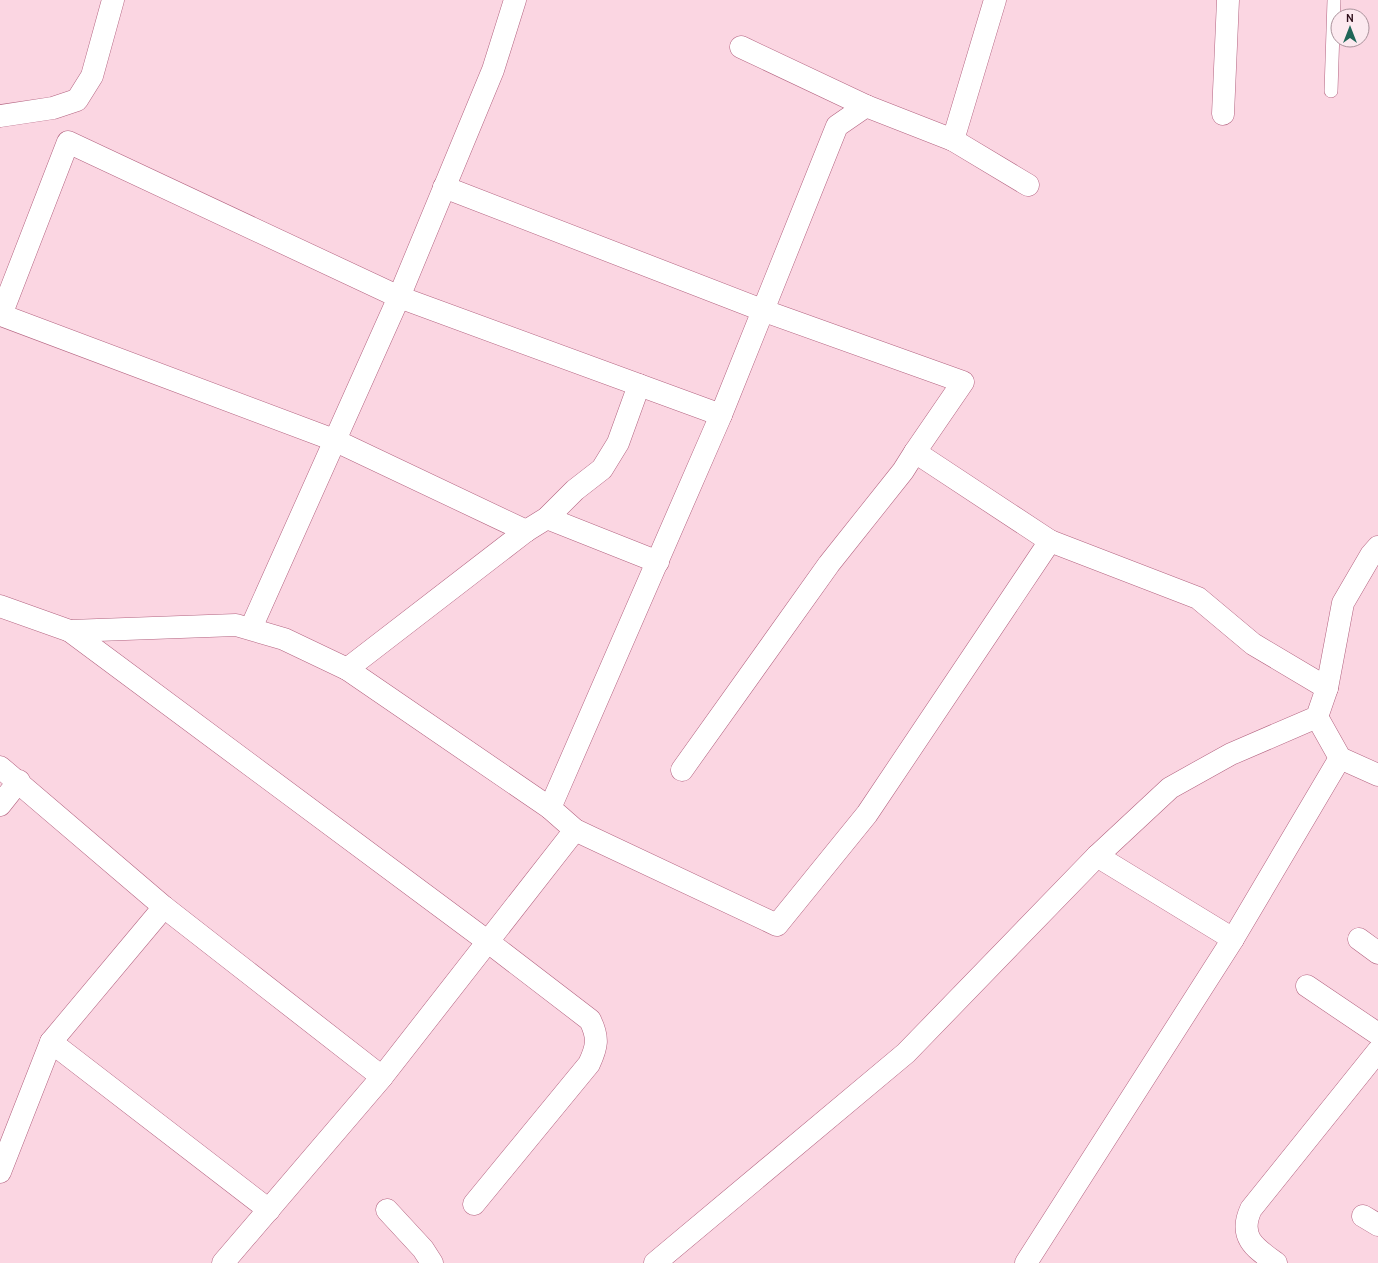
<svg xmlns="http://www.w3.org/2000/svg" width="1378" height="1263" font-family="Cabin,sans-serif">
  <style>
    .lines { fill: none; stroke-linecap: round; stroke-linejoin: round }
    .service-casing { stroke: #b36380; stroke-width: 14 }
    .minor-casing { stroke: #b36380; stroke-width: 23 }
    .service { stroke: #fff; stroke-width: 13 }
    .minor { stroke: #fff; stroke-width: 22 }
  </style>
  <rect width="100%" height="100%" fill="#fbd6e2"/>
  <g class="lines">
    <defs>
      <polyline id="service" points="1331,91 1334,0"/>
      <g id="minor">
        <polyline points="995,0 953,140 866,106 837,126 721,415 550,808 575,830 777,925 867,814 1050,541 1198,598 1253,644 1327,688"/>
        <polyline points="741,47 866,106"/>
        <polyline points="1223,114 1228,0"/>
        <polyline points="0,116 53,108 77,100 92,76 113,0"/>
        <polyline points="953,140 1028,185"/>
        <polyline points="444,187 762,310 963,382 915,452 1050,541"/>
        <polyline points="547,518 658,562"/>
        <polyline points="526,531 334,440 1,315 68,142 399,297 721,415"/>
        <polyline points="0,606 70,631 236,625 284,639 347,669 550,808"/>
        <polyline points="251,628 399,297 493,70 515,0"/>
        <path d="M 70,631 L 487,941 L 590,1020 C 599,1038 597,1047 589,1064 L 474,1204"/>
        <polyline points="347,669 526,531 547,518 575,490 602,469 618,443 639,385"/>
        <polyline points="1317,717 1340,758 1378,775"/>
        <polyline points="0,767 164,907 382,1077"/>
        <polyline points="682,770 829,564 903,471 915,452"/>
        <polyline points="0,805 19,781"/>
        <polyline points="1097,856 1233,939"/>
        <polyline points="1359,939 1378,953"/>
        <polyline points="1307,986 1378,1034"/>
        <polyline points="51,1042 269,1210"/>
        <polyline points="0,1172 51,1042 164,907"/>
        <polyline points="387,1210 423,1249 432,1263"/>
        <polyline points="1363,1216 1378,1225"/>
        <polyline points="223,1263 382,1077 575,830"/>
        <polyline points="655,1263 906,1053 1097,856 1170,788 1231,754 1317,717 1327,688 1343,603 1371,555 1378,547"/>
        <polyline points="1026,1263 1233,939 1340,758"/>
        <path d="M 1276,1263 C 1255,1248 1238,1237 1251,1209 L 1378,1051"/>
      </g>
    </defs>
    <use href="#service" class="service-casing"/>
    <use href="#minor" class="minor-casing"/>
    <use href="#service" class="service"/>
    <use href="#minor" class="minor"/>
  </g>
  <g transform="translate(1350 28)"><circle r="19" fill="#fce9ef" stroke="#aa929b"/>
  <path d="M0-3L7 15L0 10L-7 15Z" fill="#206658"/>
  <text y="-6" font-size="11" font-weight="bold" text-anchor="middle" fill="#2f101c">N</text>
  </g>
</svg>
